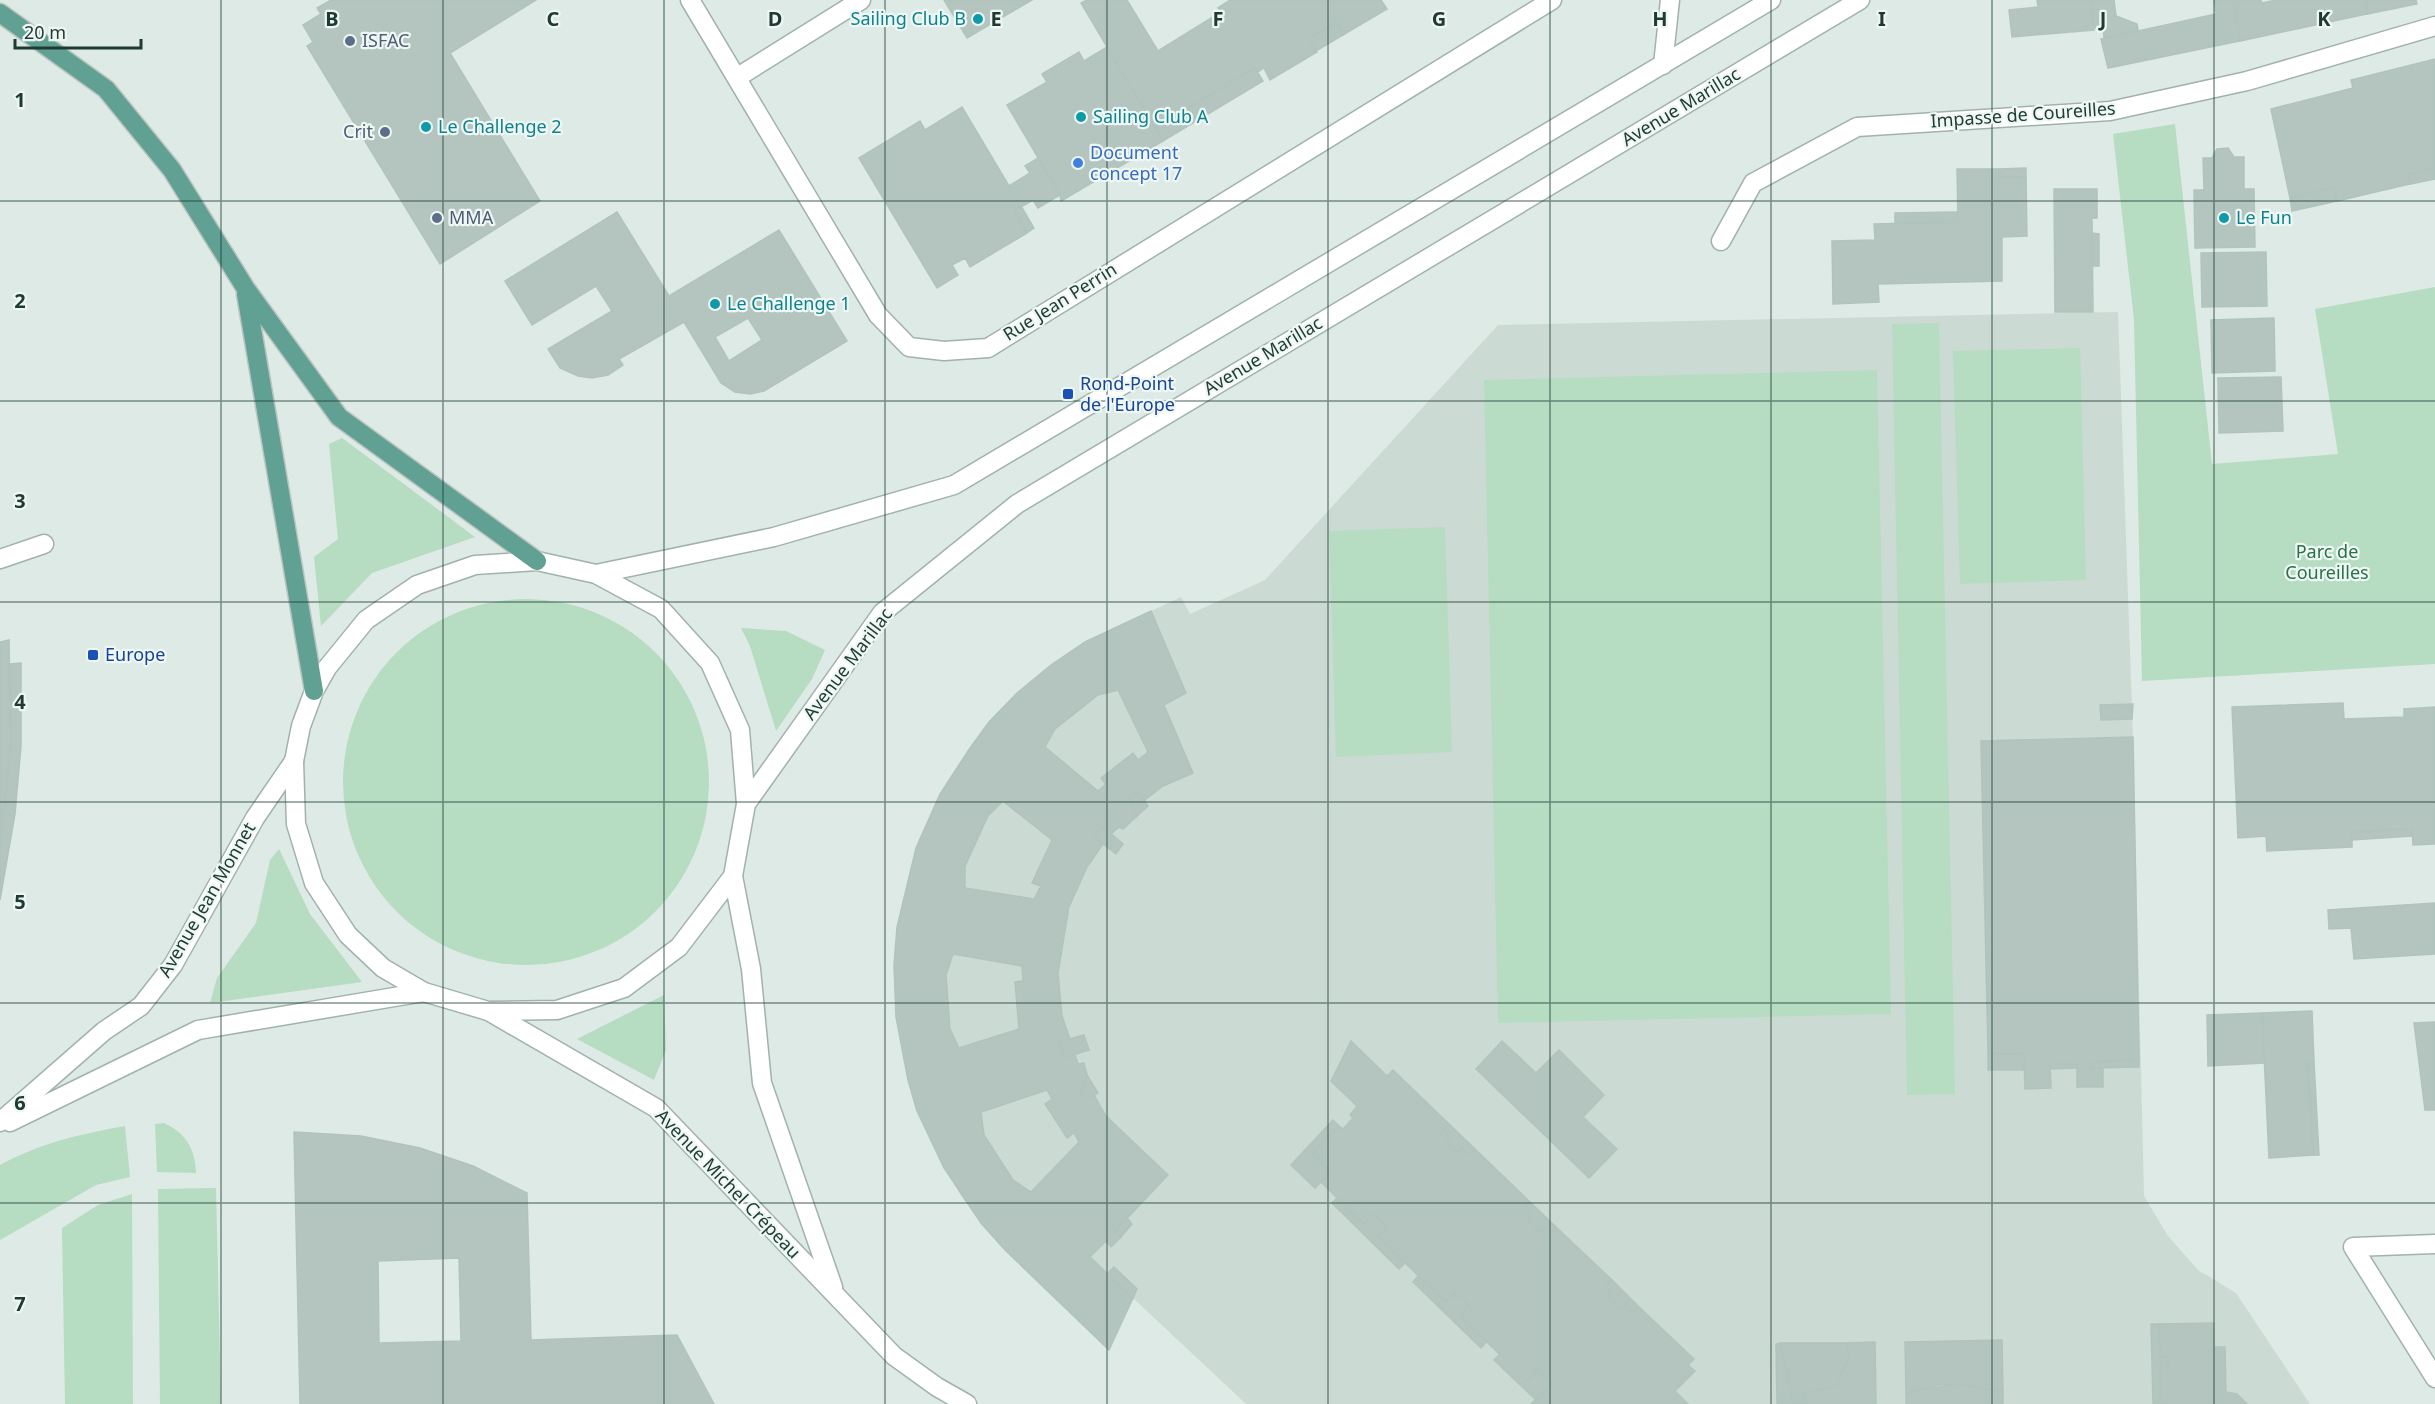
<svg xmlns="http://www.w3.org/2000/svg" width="2435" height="1404" font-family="'Noto Sans',sans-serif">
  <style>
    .built { fill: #ccdad4 }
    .green { fill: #b6dcc2 }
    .building { fill: #b3c5be; stroke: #b0c4bd; stroke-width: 1.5; fill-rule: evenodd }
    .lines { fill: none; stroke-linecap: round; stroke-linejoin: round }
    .minor-casing { stroke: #a1b2ac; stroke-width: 21 }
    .major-casing { stroke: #bcc4c2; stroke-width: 21 }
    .minor { stroke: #fff; stroke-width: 18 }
    .major { stroke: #61a193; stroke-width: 18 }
    .grid { fill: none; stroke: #1f3a34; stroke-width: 1.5; stroke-opacity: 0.55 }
    .culture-dot { fill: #0f9aa8; stroke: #eef7f3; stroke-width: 2 }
    .service-dot { fill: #5c6f8a; stroke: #eef7f3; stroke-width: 2 }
    .shop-dot { fill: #3f7fe0; stroke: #eef7f3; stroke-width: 2 }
    .transit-dot { fill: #1a4fb4; stroke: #eef7f3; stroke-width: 2 }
    .labels { text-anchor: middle; stroke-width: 4.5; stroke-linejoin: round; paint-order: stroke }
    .culture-label { font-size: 18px; fill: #0d838f; stroke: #eef7f3; text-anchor: start }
    .service-label { font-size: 18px; fill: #4e5e75; stroke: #eef7f3; text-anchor: start }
    .street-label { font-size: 18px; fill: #1f3a34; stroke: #eef7f3 }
    .shop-label { font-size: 18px; fill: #366cbe; stroke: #eef7f3; text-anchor: start }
    .transit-label { font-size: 18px; fill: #164399; stroke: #eef7f3; text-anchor: start }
    .park-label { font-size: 18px; fill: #287248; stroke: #eef7f3 }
    .grid-label { font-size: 20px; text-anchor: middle; font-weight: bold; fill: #1f3a34; stroke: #eef7f3; stroke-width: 4.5; stroke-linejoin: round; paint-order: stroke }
  </style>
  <rect width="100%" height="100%" fill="#deeae5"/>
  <polygon class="built" points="2118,312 2133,737 2144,1196 2168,1236 2198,1270 2236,1293 2310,1404 1246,1404 1133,1298 1109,1350 1005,1250 981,1223 961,1196 931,1142 908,1080 896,1017 894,965 897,927 916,848 940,794 989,722 1017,693 1051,665 1085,642 1181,597 1190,614 1265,580 1498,325"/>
  <g class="green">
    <polygon points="2175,124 2212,464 2338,454 2315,309 2435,287 2435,664 2142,681 2134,320 2113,134"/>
    <polygon points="1939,323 1955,1094 1907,1095 1892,324"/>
    <polygon points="2080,348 2086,580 1960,584 1953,351"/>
    <polygon points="1877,370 1891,1014 1498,1023 1484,380"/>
    <polygon points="342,438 475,537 372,573 321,626 314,557 338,539 329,444"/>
    <polygon points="1445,527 1452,752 1336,757 1329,531"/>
    <circle cx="526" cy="782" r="183"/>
    <polygon points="741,628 786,631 825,650 812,679 776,731 750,646"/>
    <polygon points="279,849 310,914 362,982 210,1003 217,978 256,923 270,860"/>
    <polygon points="664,995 666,1050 654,1080 577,1039"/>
    <path d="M 164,1123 C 186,1133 195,1149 196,1173 L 157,1172 L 155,1124 Z"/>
    <path d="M 125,1126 L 130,1177 L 96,1185 L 0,1240 L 0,1165 C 41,1143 80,1134 125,1126 Z"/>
    <polygon points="216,1188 221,1404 160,1404 158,1189"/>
    <polygon points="132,1194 133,1404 65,1404 62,1228 98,1205"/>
  </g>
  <g class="building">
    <polygon points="331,0 536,0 450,53 540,201 440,264 307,46 313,42 303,25 321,14 317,8"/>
    <polygon points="944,0 1032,0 967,38"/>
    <polygon points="1087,0 1127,0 1158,51 1221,12 1218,8 1230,0 1381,0 1387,9 1343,35 1336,22 1309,39 1317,52 1270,80 1264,68 1258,72 1255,68 1155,128 1081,3"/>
    <polygon points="2037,0 2091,0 2094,30 2012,37 2009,10 2038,7"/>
    <polygon points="2091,0 2114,0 2116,16 2103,19 2103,27 2094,28"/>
    <polygon points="2214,0 2234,0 2240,41 2108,68 2101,39 2216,14"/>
    <polygon points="2234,0 2261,0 2262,3 2276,0 2365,0 2367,14 2240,41"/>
    <polygon points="2365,0 2416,0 2417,4 2367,14"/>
    <polygon points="2116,16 2137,24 2138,30 2104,38 2103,19"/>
    <polygon points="1336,22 1343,35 1316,51 1309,39"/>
    <polygon points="1107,47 1163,141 1061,201 1060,195 1007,105 1047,82 1042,74 1079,52 1084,61"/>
    <polygon points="2435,59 2435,168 2408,174 2410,184 2337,201 2334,187 2290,198 2271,109 2353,88 2351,80"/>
    <polygon points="1255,68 1263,81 1163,141 1155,128"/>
    <polygon points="962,107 1009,186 1030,173 1025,166 1038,158 1060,195 1038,208 1033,200 1014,211 1027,233 970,267 965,258 952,265 958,275 937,288 859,158 920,121 925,130"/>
    <polygon points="2228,148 2234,157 2244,157 2244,189 2254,189 2255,247 2195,248 2194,190 2204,190 2203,158 2212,158 2217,149"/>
    <polygon points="2026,168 2026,177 1999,177 1999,169"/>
    <polygon points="2435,168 2435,179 2410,184 2408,174"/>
    <polygon points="1957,169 1999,169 1999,177 2026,177 2027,236 2002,237 2002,281 1878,284 1879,302 1833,304 1832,241 1875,240 1874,224 1958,222"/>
    <polygon points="2334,187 2337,201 2292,211 2290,198"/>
    <polygon points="2054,189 2097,189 2097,218 2092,218 2093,312 2055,312"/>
    <polygon points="1021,206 1034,228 1027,233 1014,211"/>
    <path d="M 617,212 L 669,296 L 779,230 L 847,341 L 764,391 L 750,394 L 735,392 L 721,383 L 684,322 L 619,359 L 623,365 L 608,375 L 592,378 L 578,376 L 560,368 L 548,349 L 612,311 L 596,286 L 532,325 L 505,281 ZM 748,318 L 762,340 L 729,361 L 715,337 Z"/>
    <polygon points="1958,212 1958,222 1895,223 1895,213"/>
    <polygon points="2092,233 2099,234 2099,266 2092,266"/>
    <polygon points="2266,252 2267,306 2202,307 2201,253"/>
    <polygon points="2274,318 2275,371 2212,373 2211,320"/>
    <polygon points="2281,377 2283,431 2219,433 2218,378"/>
    <path d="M 1151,611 L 1186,693 L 1164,705 L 1193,773 L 1163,786 L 1145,800 L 1139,791 L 1130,798 L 1137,816 L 1123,829 L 1119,827 L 1111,834 L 1103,827 L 1094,837 L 1103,844 L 1087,867 L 1069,907 L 1058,973 L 1062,1016 L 1070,1039 L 1059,1042 L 1064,1058 L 1075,1054 L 1078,1064 L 1084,1063 L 1087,1075 L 1084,1088 L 1079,1091 L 1085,1100 L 1094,1095 L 1106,1116 L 1168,1175 L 1115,1231 L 1121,1237 L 1111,1247 L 1106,1241 L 1090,1257 L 1133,1298 L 1109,1350 L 1005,1250 L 981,1223 L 944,1168 L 917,1111 L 908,1080 L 896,1017 L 894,965 L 897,927 L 916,848 L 940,794 L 970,748 L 989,722 L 1017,693 L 1051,665 L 1085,642 ZM 1118,690 L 1148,752 L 1138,760 L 1133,753 L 1101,778 L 1106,784 L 1098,791 L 1045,747 L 1055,729 L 1098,695 ZM 1003,801 L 1052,840 L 1032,883 L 1041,886 L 1034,899 L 965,888 L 965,866 L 988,816 ZM 953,954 L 1022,966 L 1023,981 L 1015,982 L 1019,1029 L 959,1048 L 950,1029 L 946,975 ZM 1047,1090 L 1052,1099 L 1045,1104 L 1067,1138 L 1074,1133 L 1079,1142 L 1031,1192 L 1013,1180 L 984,1135 L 981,1112 Z"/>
    <polygon points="9,640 11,746 0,850 0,642"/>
    <polygon points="21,663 21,746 15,814 0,900 0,850 11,746 10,664"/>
    <polygon points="2343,703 2344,719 2404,717 2404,709 2435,707 2435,844 2413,845 2412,829 2352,832 2352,847 2267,851 2266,836 2238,838 2232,707"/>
    <polygon points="2133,704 2132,719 2101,720 2100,705"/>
    <polygon points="2133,737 2139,1060 2091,1062 2091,1068 2103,1068 2103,1087 2077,1087 2077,1064 2050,1064 2051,1088 2025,1089 2024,1054 1988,1054 1981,741"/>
    <polygon points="1139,791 1148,806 1137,816 1130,798"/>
    <polygon points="1103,827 1123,844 1116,854 1094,837"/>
    <polygon points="2412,829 2412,836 2352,840 2352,832"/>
    <polygon points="2435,903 2435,954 2354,959 2351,928 2329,929 2328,910"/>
    <polygon points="2312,1011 2314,1062 2308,1062 2313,1155 2269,1158 2262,1013"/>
    <polygon points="2262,1013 2264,1063 2208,1066 2207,1015"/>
    <polygon points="2435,1022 2435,1110 2425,1110 2414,1023"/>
    <polygon points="1084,1035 1089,1050 1064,1058 1059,1042"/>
    <polygon points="1351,1041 1387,1076 1393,1070 1449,1124 1443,1130 1450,1136 1445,1140 1459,1153 1462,1148 1469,1155 1475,1149 1530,1202 1525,1208 1531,1214 1527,1219 1540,1231 1545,1227 1551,1233 1556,1227 1612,1280 1606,1287 1613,1293 1608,1297 1621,1310 1626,1305 1632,1311 1638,1306 1694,1359 1688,1365 1695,1371 1675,1391 1688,1404 1531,1404 1551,1384 1537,1370 1527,1381 1460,1316 1469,1305 1455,1292 1446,1302 1378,1237 1387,1227 1374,1214 1364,1224 1321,1182 1331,1172 1312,1154 1339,1126 1343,1129 1353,1118 1350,1115 1357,1106 1331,1081"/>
    <polygon points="1502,1041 1536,1073 1559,1050 1604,1095 1583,1117 1617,1149 1589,1178 1476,1069"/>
    <rect x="1988" y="1054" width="36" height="16"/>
    <polygon points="2139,1060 2139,1067 2091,1068 2091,1062"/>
    <polygon points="2308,1062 2314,1062 2319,1155 2313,1155"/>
    <polygon points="2050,1064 2077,1064 2077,1068 2050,1069"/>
    <polygon points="1087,1075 1098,1093 1085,1100 1079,1091 1084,1088"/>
    <polygon points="1333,1120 1339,1126 1312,1154 1331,1172 1315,1188 1291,1165"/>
    <polygon points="1449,1124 1475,1149 1469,1155 1462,1148 1459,1153 1445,1140 1450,1136 1443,1130"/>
    <path d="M 294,1132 L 361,1136 L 420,1148 L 473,1166 L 527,1193 L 531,1340 L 677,1335 L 714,1404 L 300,1404 ZM 459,1258 L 461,1341 L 379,1343 L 378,1261 Z"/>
    <polygon points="1337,1198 1364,1224 1374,1214 1387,1227 1378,1237 1405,1263 1399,1269 1332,1203"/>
    <polygon points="1530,1202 1556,1227 1551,1233 1545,1227 1540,1231 1527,1219 1531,1214 1525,1208"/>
    <polygon points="1127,1218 1132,1224 1121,1237 1115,1231"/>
    <polygon points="1114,1267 1137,1289 1133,1298 1107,1274"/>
    <polygon points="1418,1276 1446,1302 1455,1292 1469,1305 1460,1316 1487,1341 1481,1348 1413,1282"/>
    <polygon points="1612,1280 1638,1306 1632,1311 1626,1305 1621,1310 1608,1297 1613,1293 1606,1287"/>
    <polygon points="2214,1323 2214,1347 2225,1347 2226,1392 2237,1394 2247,1404 2161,1404 2160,1368 2168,1368 2168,1357 2160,1357 2159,1324"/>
    <polygon points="2151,1324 2159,1324 2160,1357 2168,1357 2168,1368 2160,1368 2161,1404 2153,1404"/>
    <polygon points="2002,1340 2003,1392 1958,1384 1938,1385 1906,1394 1905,1342"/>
    <polygon points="1875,1342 1876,1404 1801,1404 1804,1393 1837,1385 1849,1357 1846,1343"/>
    <polygon points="1781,1343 1791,1390 1793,1404 1777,1404 1776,1344"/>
    <polygon points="1781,1343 1846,1343 1849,1357 1837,1385 1804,1393 1801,1404 1793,1404"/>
    <polygon points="1500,1354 1527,1381 1537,1370 1551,1384 1536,1400 1494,1360"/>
    <polygon points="1958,1384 2003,1392 2003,1404 1906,1404 1906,1394 1912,1391"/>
  </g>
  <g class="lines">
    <defs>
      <g id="minor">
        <polyline points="690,0 878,315 909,347 944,351 988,348 1552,0"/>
        <polyline points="1663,65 1670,0"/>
        <polyline points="738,77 861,0"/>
        <polyline points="1721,241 1753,183 1857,127 2110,111 2247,81 2435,26"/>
        <polyline points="0,559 44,544"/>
        <polyline points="596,574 774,537 954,485 1771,0"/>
        <polyline points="746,804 740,730 710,663 661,609 596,574 537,561 475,565 417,585 366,620 327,668 314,691 301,726 294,761 296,824 314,883 348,935 383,968 424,992 488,1011 557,1010 624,988 679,947 733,876 746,804 882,613 1017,504 1860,0"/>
        <polyline points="733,876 751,969 762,1083 833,1287"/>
        <polyline points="490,1012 656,1108 894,1356 937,1387 967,1404"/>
        <polyline points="0,1122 104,1031 141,1006 173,965 255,818 294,761"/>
        <polyline points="10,1122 198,1030 424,992"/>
        <polyline points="2435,1244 2353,1247 2435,1378"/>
      </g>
      <g id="major">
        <polyline points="0,13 106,89 172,170 246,289 339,417 537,561"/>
        <polyline points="246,294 314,691"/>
      </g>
    </defs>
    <use href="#minor" class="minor-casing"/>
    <use href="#major" class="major-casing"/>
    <use href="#minor" class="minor"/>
    <use href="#major" class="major"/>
  </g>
  <path class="grid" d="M 221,0 L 221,1404M 443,0 L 443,1404M 664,0 L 664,1404M 885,0 L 885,1404M 1107,0 L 1107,1404M 1328,0 L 1328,1404M 1550,0 L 1550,1404M 1771,0 L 1771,1404M 1992,0 L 1992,1404M 2214,0 L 2214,1404M 0,201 L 2435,201M 0,401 L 2435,401M 0,602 L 2435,602M 0,802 L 2435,802M 0,1003 L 2435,1003M 0,1203 L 2435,1203"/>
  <g class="culture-dot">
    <circle cx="978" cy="19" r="6"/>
    <circle cx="1081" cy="117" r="6"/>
    <circle cx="426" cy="127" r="6"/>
    <circle cx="2224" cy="218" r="6"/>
    <circle cx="715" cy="304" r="6"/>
  </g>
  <g class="service-dot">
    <circle cx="350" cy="41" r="6"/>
    <circle cx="385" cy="132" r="6"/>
    <circle cx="437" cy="218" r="6"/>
  </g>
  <circle class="shop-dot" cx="1078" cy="163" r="6"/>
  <g class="transit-dot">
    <rect x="1062" y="388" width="12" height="12" rx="3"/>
    <rect x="87" y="649" width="12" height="12" rx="3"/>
  </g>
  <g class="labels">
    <g class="culture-label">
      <text x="966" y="25" text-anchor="end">Sailing Club B</text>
      <text x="1093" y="123">Sailing Club A</text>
      <text x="438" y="133">Le Challenge 2</text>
      <text x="2236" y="224">Le Fun</text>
      <text x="727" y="310">Le Challenge 1</text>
    </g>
    <g class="service-label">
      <text x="362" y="47">ISFAC</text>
      <text x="373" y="138" text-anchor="end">Crit</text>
      <text x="449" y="224">MMA</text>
    </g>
    <g class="street-label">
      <text transform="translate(1681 107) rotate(-31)" y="6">Avenue Marillac</text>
      <text transform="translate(2023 115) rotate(-4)" y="6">Impasse de Coureilles</text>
      <text transform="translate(1060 302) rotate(-32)" y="6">Rue Jean Perrin</text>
      <text transform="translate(1263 356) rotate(-31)" y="6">Avenue Marillac</text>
      <text transform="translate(848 664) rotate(-53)" y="6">Avenue Marillac</text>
      <text transform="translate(207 900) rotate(-60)" y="6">Avenue Jean Monnet</text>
      <text transform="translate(728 1184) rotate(46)" y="6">Avenue Michel Crépeau</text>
    </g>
    <g class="shop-label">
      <text x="1090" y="159">Document<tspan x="1090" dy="21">concept 17</tspan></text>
    </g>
    <g class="transit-label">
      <text x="1080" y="390">Rond-Point<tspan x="1080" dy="21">de l'Europe</tspan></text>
      <text x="105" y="661">Europe</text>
    </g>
    <g class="park-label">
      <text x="2327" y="558">Parc de<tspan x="2327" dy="21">Coureilles</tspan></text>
    </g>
  </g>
  <g class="grid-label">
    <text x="332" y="26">B</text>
    <text x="553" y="26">C</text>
    <text x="775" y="26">D</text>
    <text x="996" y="26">E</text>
    <text x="1218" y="26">F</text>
    <text x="1439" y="26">G</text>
    <text x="1660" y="26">H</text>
    <text x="1882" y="26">I</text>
    <text x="2103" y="26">J</text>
    <text x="2324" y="26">K</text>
    <text x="20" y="107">1</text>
    <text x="20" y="308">2</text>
    <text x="20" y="508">3</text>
    <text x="20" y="709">4</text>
    <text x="20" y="909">5</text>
    <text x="20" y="1110">6</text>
    <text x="20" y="1311">7</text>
  </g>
  <path d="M15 39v9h126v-9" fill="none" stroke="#1f3a34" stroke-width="3"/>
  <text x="24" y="39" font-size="18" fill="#1f3a34" stroke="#eef7f3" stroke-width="4.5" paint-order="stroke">20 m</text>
</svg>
